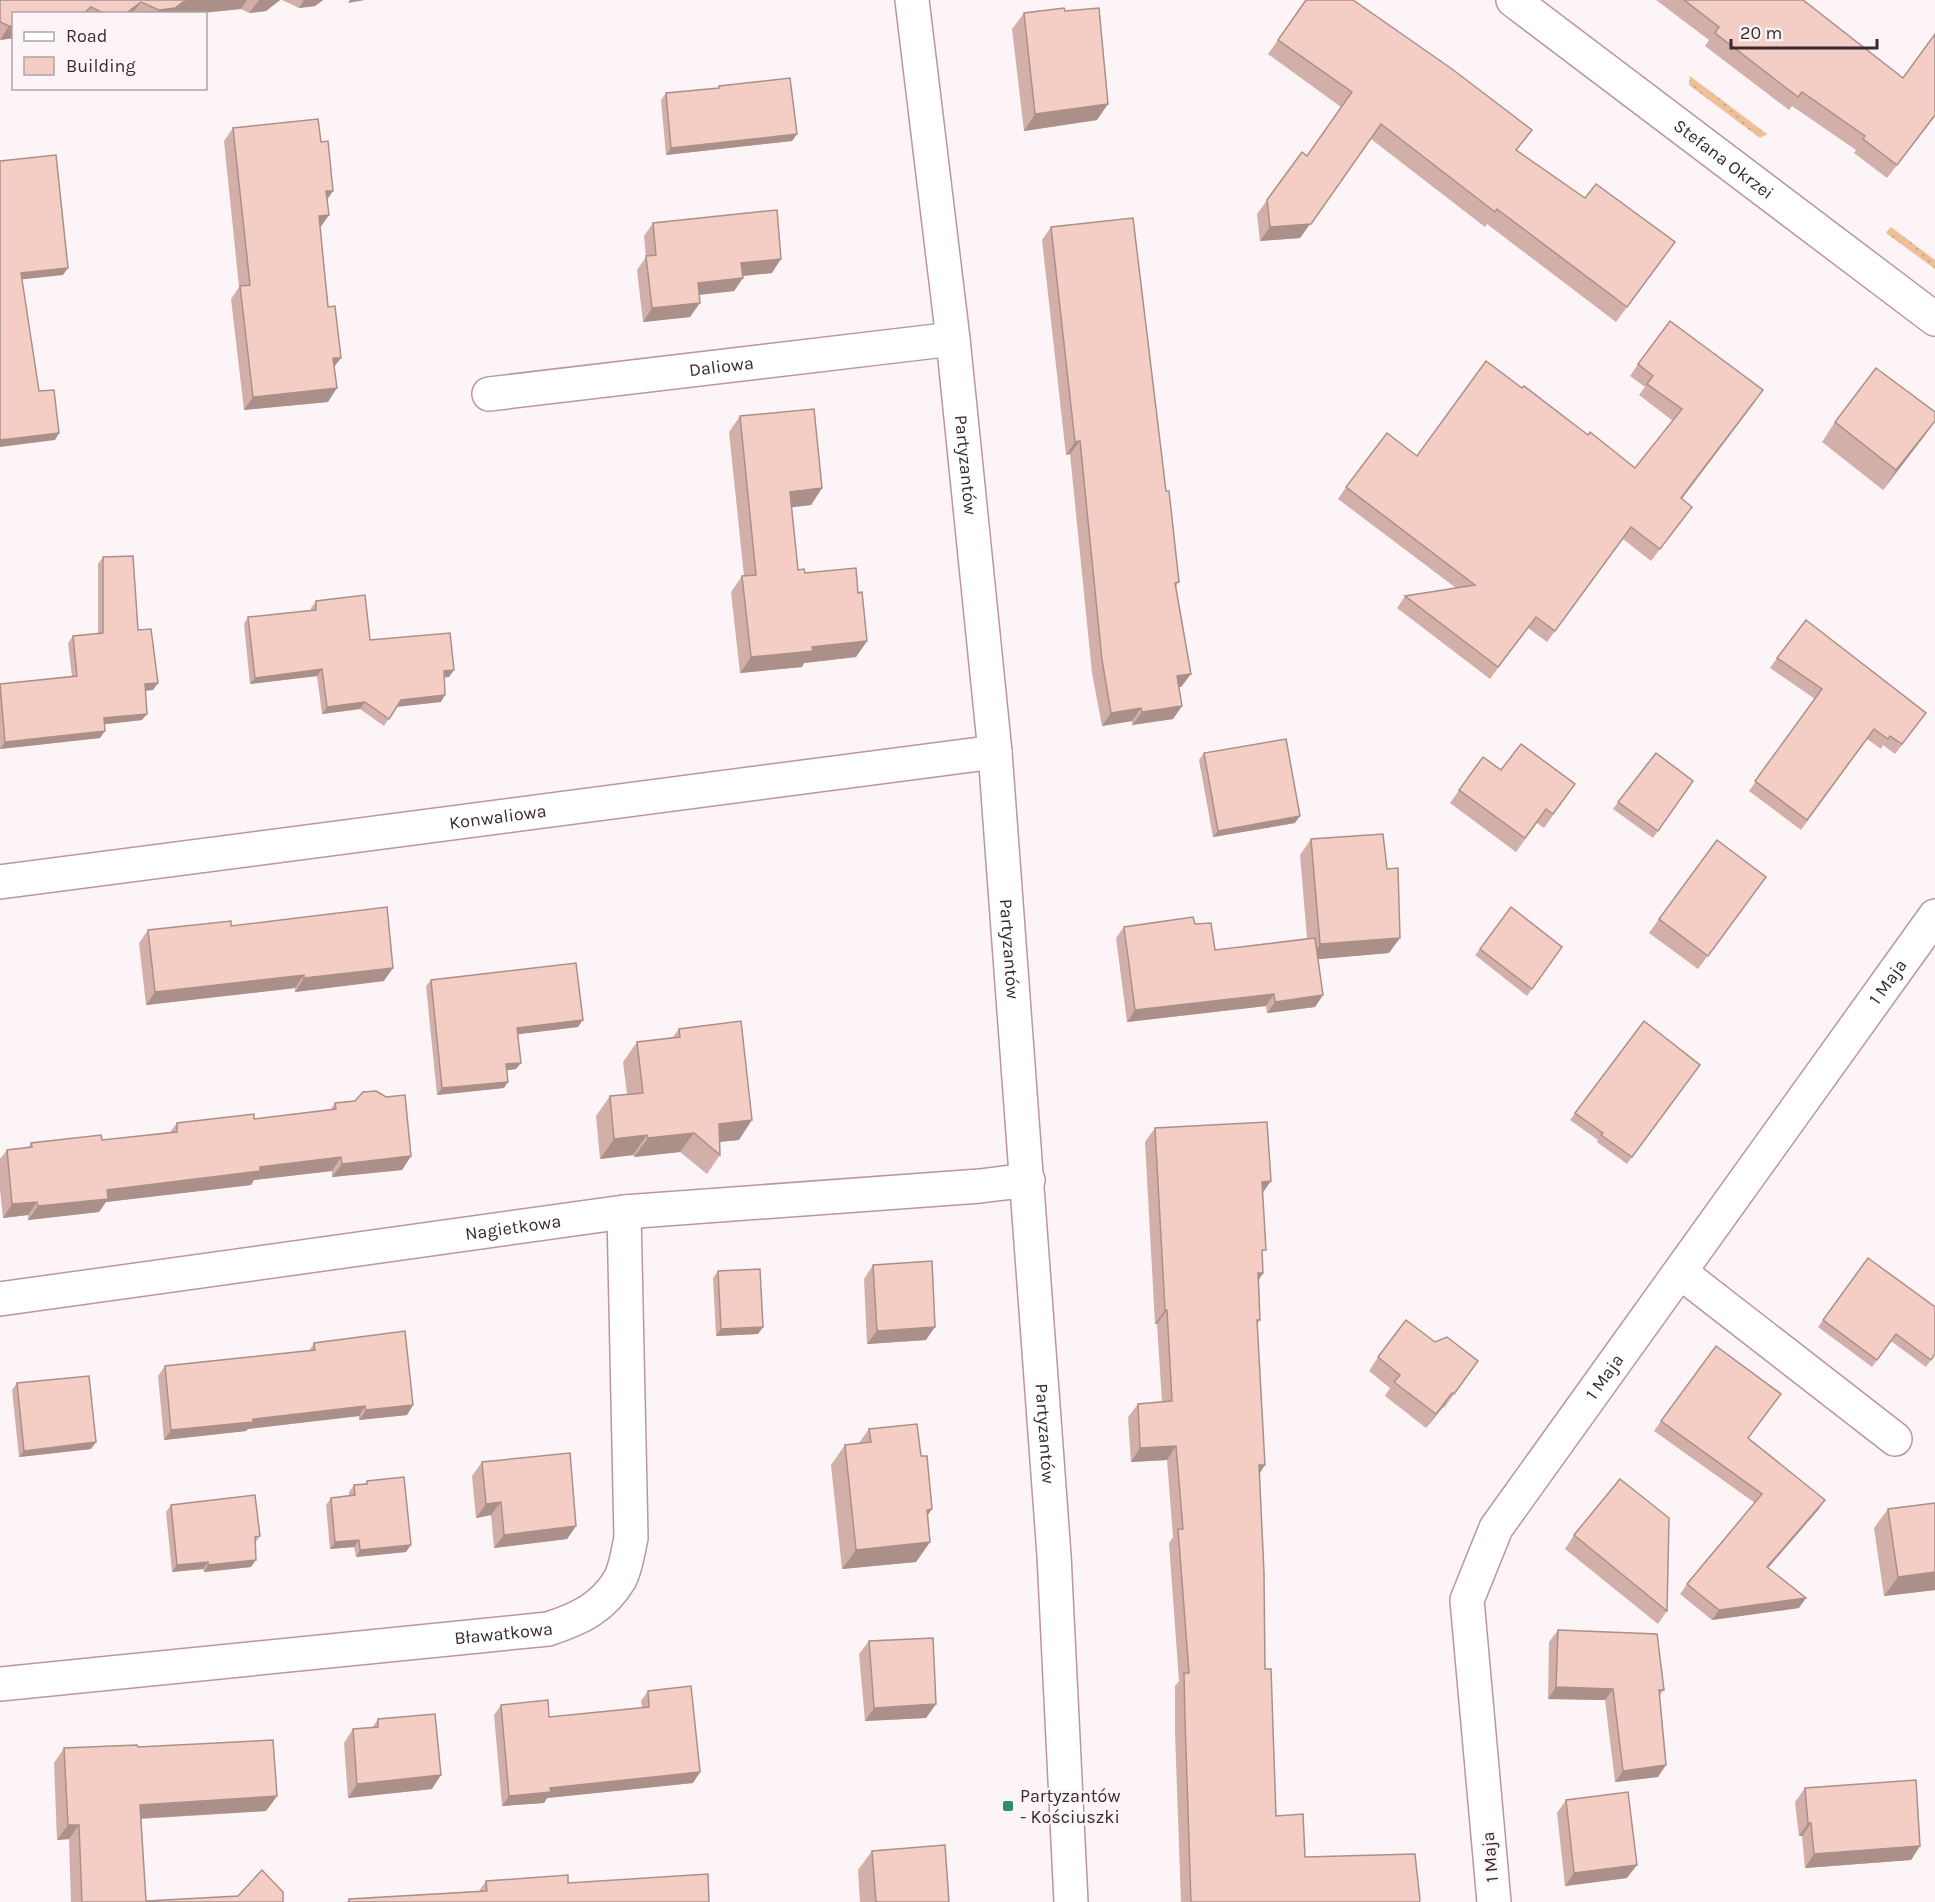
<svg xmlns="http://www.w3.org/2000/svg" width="1935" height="1902" font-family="Karla,sans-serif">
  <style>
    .grass { fill: url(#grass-dots) }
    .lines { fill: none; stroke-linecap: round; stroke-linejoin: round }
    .minor-casing { stroke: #bb96a1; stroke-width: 36 }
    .minor { stroke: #fff; stroke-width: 33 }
    .wall { fill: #d2b0a9 }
    .shaded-wall { fill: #ab9089 }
    .building { fill: #f4cdc4; stroke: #ab9089; stroke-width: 1.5 }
    .poi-dot { fill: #308f67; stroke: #fcf4f6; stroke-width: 2 }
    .labels { text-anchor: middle; stroke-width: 4.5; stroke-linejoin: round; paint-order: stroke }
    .street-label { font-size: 18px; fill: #3a2b30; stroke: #fcf4f6 }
    .poi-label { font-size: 18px; fill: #3a2b30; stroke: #fcf4f6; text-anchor: start }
  </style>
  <defs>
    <pattern id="grass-dots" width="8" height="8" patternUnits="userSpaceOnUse" patternTransform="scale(1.5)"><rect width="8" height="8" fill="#edc097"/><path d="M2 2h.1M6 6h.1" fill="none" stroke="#cca582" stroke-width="1.8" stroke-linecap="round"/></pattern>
  </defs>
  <rect width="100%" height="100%" fill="#fcf4f6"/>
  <g class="grass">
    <polygon points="1690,76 1767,134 1760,138 1689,85"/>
    <polygon points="1891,227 1935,260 1935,269 1886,233"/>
  </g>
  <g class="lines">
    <defs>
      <g id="minor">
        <path id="s1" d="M 912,0 L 953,339 L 995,752 L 1054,1555 L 1071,1902"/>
        <path id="s2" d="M 1513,0 L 1935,319"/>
        <path id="s3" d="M 489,394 L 953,339"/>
        <path id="s4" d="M 0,882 L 995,752"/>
        <polyline points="1680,1272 1895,1439"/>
        <path id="s5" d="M 0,1299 L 624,1212 L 980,1186 L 1028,1180"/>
        <path id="s6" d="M 0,1684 L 548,1629 C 579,1619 603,1608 620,1579 C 626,1568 628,1551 631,1538 L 624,1212"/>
        <path id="s7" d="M 1494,1902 L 1467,1600 L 1496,1528 L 1935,916"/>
      </g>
    </defs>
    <use href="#minor" class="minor-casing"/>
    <use href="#minor" class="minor"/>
  </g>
  <g class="wall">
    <polygon points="0,0 280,0 266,11 249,13 241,9 192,14 14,14 14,38 0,40"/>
    <polygon points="282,0 323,0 315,6 299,8"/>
    <polygon points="1306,0 1664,257 1616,322 1487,224 1485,227 1371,139 1300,238 1260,241 1257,214 1302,152 1307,156 1341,107 1268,54"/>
    <polygon points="1656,0 1803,0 1903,78 1935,34 1935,116 1887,178 1854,153 1856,150 1792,106 1789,110 1705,46 1709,40"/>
    <polygon points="1065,11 1097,120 1024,131 1012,29 1024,13"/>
    <polygon points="719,86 797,134 792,141 666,155 661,100 666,93 718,89"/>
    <polygon points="233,128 327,200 329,215 320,228 335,367 328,402 244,410 231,299 239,287 224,141"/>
    <polygon points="653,223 772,273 743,276 743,278 734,291 699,295 690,317 643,322 637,270 646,257 644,236"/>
    <polygon points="1051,227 1166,491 1179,582 1176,586 1191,674 1181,687 1179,687 1182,706 1173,719 1132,725 1132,721 1102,726 1092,673 1070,454 1066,455 1042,240"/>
    <polygon points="1638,364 1755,402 1682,499 1684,518 1651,561 1623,539 1547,642 1528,628 1490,679 1397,608 1405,596 1456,588 1338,499 1346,487 1417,456 1588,435 1635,468 1673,421 1639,395 1645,387 1630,376"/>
    <polygon points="740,416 822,488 811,505 791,507 798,570 858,593 867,641 856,657 804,663 802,667 740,673 731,592 742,576 744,576 729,432"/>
    <polygon points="1835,422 1925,435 1883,490 1822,442"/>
    <polygon points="103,557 138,630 153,690 145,691 142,720 105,724 100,738 0,749 0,684 72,676 68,643 73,636 98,634 98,564"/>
    <polygon points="316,601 370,640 449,677 444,677 441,702 397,706 384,726 360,709 322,714 317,676 250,684 244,624 248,617 311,611 311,608"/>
    <polygon points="1777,658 1926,713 1895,754 1883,745 1881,749 1867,739 1801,830 1749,791 1815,699 1770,668"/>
    <polygon points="1204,753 1295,823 1213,837 1199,760"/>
    <polygon points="1483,757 1501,770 1575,784 1544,828 1537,823 1516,852 1450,803"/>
    <polygon points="1693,781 1653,838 1613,809 1618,802"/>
    <polygon points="1311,839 1389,953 1318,959 1323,995 1315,1007 1267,1013 1266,1006 1127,1022 1116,938 1124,927 1195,924 1215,950 1307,938 1300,855"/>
    <polygon points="1766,877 1698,969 1649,933 1659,919"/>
    <polygon points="231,926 384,981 295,992 295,988 146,1005 139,943 148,930"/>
    <polygon points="1562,947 1527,996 1475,955 1480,949"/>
    <polygon points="431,980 578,1027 518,1034 516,1069 507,1070 504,1088 437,1095 426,986"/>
    <polygon points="1644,1021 1700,1065 1627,1164 1597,1142 1598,1140 1570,1120"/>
    <polygon points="679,1029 739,1140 720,1142 720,1155 707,1174 680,1152 634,1157 633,1155 600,1159 596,1116 610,1096 627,1094 623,1062 637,1042 672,1038"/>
    <polygon points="335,1103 411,1156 402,1170 332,1177 332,1171 254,1180 251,1185 106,1202 99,1212 28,1220 28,1215 3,1218 0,1190 0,1159 7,1150 28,1148 31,1143 102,1140 170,1132 177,1123 254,1119 330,1110"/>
    <polygon points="1155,1128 1271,1181 1263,1192 1262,1255 1263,1273 1259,1280 1260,1320 1257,1325 1259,1474 1265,1669 1276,1816 1305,1857 1419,1902 1181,1902 1175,1733 1175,1686 1179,1681 1169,1543 1173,1537 1167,1460 1131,1462 1128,1417 1138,1404 1162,1402 1157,1324 1155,1324 1145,1142"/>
    <polygon points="1868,1258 1935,1354 1926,1367 1891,1341 1872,1367 1818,1327"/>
    <polygon points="873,1265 926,1340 867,1344 864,1279"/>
    <polygon points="718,1271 763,1327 758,1334 716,1336 713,1278"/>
    <polygon points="1435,1342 1478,1361 1444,1408 1443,1407 1426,1428 1385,1396 1390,1388 1369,1371 1378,1357"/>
    <polygon points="314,1343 413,1405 407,1415 359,1420 359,1416 248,1429 246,1431 164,1440 158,1376 165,1366 309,1351"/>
    <polygon points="17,1383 91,1449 19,1457 12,1390"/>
    <polygon points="1661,1421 1748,1439 1818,1510 1768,1568 1799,1608 1712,1620 1680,1594 1687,1584 1755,1503 1654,1431"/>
    <polygon points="869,1429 927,1516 930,1542 916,1562 842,1569 831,1465 845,1445 859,1443"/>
    <polygon points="482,1462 576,1526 567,1539 494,1548 491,1515 476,1518 472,1476"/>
    <polygon points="367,1481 406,1552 356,1557 354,1547 330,1549 326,1505 331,1498 349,1496 349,1492 354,1485 365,1484"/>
    <polygon points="171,1505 260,1536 255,1543 251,1567 204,1572 203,1569 172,1572 166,1512"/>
    <polygon points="1888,1509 1935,1590 1884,1596 1874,1528"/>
    <polygon points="1574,1535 1667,1611 1658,1624 1565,1549"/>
    <polygon points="1558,1630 1664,1690 1659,1696 1658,1777 1615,1782 1605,1700 1548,1699 1549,1642"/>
    <polygon points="869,1641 936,1704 926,1718 865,1721 859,1654"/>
    <polygon points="648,1691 700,1772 693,1783 547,1798 544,1803 502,1806 494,1715 501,1705 549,1717 642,1708 641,1701"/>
    <polygon points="378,1719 432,1789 348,1798 344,1743 353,1729 372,1728"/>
    <polygon points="138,1747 277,1796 266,1811 141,1819 146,1901 283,1902 71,1902 69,1839 57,1840 54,1763 64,1748"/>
    <polygon points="1805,1788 1920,1846 1911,1860 1805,1868 1802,1836 1799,1836 1795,1802"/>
    <polygon points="1566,1800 1627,1878 1565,1886 1557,1813"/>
    <polygon points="872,1851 949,1902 860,1902 858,1870"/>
    <polygon points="486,1881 568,1883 709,1902 347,1902 349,1899 479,1891"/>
  </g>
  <g class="shaded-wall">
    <polygon points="202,0 247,0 241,9 192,14 156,14 159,10 183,2"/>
    <polygon points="259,0 280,0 266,11 249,13"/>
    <polygon points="304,0 323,0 315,6 299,8"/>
    <polygon points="350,0 365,0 348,3"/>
    <polygon points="141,2 132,14 125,14"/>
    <polygon points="9,26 14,26 14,38 0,40"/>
    <polygon points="1108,104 1097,120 1024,131 1035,114"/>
    <polygon points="1381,124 1300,238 1260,241 1270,227"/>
    <polygon points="797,134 792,141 666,155 671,148"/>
    <polygon points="326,191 333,191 324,204"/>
    <polygon points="329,215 319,229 319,216"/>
    <polygon points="781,259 772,273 732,277 741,263"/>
    <polygon points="68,268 63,275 17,280 21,273"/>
    <polygon points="743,278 734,291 688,296 698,283"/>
    <polygon points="700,303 690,317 643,322 652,308"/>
    <polygon points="333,358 341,358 331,371"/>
    <polygon points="337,388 328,402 244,410 253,397"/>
    <polygon points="1935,421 1925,435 1883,490 1896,470"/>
    <polygon points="59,433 55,440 0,447 0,440"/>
    <polygon points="1080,441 1070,454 1066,455 1075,442"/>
    <polygon points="822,488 811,505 778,509 790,492"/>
    <polygon points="867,641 856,657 804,663 802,667 740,673 751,657 812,647"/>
    <polygon points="322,669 317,676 250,684 255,678"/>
    <polygon points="454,670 449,677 439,678 444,671"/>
    <polygon points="1191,674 1181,687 1168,689 1177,676"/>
    <polygon points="158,683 153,690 140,691 145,684"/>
    <polygon points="445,695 441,702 396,707 401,700"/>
    <polygon points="365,702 360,709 322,714 327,707"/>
    <polygon points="1182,706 1173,719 1132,725 1142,712"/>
    <polygon points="1141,708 1132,721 1102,726 1111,713"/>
    <polygon points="147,714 142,720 99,725 104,718"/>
    <polygon points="105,731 100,738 0,749 5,742"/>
    <polygon points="1300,816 1295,823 1213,837 1218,831"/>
    <polygon points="1400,938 1389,953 1309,960 1320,944"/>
    <polygon points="393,968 384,981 295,992 304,978"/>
    <polygon points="304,975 295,988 146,1005 155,992"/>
    <polygon points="1274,994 1266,1006 1127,1022 1135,1010"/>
    <polygon points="1323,995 1315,1007 1267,1013 1275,1002"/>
    <polygon points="583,1020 578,1027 512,1035 517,1028"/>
    <polygon points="521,1063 516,1069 501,1071 506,1064"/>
    <polygon points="508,1082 504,1088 437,1095 442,1088"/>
    <polygon points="752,1120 739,1140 707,1143 719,1124"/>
    <polygon points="694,1133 680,1152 634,1157 648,1138"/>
    <polygon points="647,1135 633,1155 600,1159 614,1139"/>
    <polygon points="411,1156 402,1170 332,1177 342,1164"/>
    <polygon points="341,1157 332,1171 254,1180 251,1185 106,1202 99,1212 28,1220 38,1206 107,1190 260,1167"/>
    <polygon points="1271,1181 1261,1195 1262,1182"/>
    <polygon points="37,1202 28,1215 3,1218 12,1204"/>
    <polygon points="1258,1273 1263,1273 1254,1287"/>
    <polygon points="1165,1310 1167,1310 1157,1324 1155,1324"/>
    <polygon points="763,1327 758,1334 716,1336 721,1329"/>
    <polygon points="935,1327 926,1340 867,1344 877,1331"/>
    <polygon points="1452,1393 1443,1407 1426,1428 1436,1414"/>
    <polygon points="413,1405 407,1415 359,1420 366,1410"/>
    <polygon points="365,1406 359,1416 248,1429 246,1431 164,1440 171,1430 253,1419"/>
    <polygon points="96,1442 91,1449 19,1457 24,1451"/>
    <polygon points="1176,1446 1167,1460 1131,1462 1140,1448"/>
    <polygon points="1259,1465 1265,1465 1256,1479"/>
    <polygon points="1825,1500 1818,1510 1760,1577 1767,1567"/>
    <polygon points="501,1502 491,1515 476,1518 486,1504"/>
    <polygon points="932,1509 918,1529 927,1510"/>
    <polygon points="576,1526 567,1539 494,1548 504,1535"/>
    <polygon points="359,1540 354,1547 330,1549 335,1542"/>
    <polygon points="930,1542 916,1562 842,1569 856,1550"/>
    <polygon points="411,1545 406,1552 356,1557 360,1550"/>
    <polygon points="256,1560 251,1567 204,1572 208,1565"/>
    <polygon points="208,1562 203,1569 172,1572 177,1565"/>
    <polygon points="1935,1572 1935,1590 1884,1596 1898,1577"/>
    <polygon points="1806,1598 1799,1608 1712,1620 1719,1610"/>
    <polygon points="1556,1687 1613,1689 1605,1700 1548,1699"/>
    <polygon points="936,1704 926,1718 865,1721 874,1708"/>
    <polygon points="1666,1765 1658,1777 1615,1782 1623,1771"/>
    <polygon points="700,1772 693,1783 547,1798 544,1803 502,1806 509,1796 550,1788"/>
    <polygon points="441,1775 432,1789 348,1798 357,1784"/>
    <polygon points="277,1796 266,1811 130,1819 140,1805"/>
    <polygon points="1808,1823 1811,1823 1802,1836 1799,1836"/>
    <polygon points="68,1825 79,1825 69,1839 57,1840"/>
    <polygon points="1920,1846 1911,1860 1805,1868 1814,1854"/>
    <polygon points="1637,1865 1627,1878 1565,1886 1574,1873"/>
  </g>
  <g class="building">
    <polygon points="0,0 202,0 183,2 175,8 159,10 141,2 125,14 105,14 91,7 83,14 14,14 14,26 9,26 0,22"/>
    <polygon points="1306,0 1353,0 1452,69 1532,130 1516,150 1585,198 1596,184 1675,242 1627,307 1497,209 1495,212 1381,124 1311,224 1270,227 1267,200 1302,152 1307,156 1352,92 1278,40"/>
    <polygon points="1684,0 1803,0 1903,78 1935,34 1935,115 1897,165 1863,139 1865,136 1802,92 1798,97 1715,33 1719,27"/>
    <polygon points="1064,8 1065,11 1099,8 1108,104 1035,114 1024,13"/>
    <polygon points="790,78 797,134 671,148 666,93 719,88 719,86"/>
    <polygon points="318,119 321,142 328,141 333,191 326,191 329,215 319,216 328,307 335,306 341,358 333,358 337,388 253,397 240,286 250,285 233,128"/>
    <polygon points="56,155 68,268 21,273 39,391 54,390 59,433 0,440 0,161"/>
    <polygon points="777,210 781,259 741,263 743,278 698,283 700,303 652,308 646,256 656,255 653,223"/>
    <polygon points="1133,218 1166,491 1169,491 1179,582 1175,583 1191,674 1177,676 1182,706 1142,712 1141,708 1111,713 1102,660 1080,441 1075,442 1051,227"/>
    <polygon points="1670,321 1763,390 1681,498 1692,507 1660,549 1631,527 1555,631 1536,617 1498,667 1405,596 1475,585 1346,487 1387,433 1417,456 1486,361 1522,388 1524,386 1588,435 1590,432 1635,468 1682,409 1647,384 1653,376 1638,364"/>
    <polygon points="1876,368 1935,412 1935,421 1896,470 1835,422"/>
    <polygon points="814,409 822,488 790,492 798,570 804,569 805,573 856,568 858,593 862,592 867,641 812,647 813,651 751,657 742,576 756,575 740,416"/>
    <polygon points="133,556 138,630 151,629 158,683 145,684 147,714 104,718 105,731 5,742 0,684 77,676 73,636 103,633 103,557"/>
    <polygon points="365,595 370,640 450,633 454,670 444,671 445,695 401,700 389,719 365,702 327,707 322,669 255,678 248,617 316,610 316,601"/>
    <polygon points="1806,620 1926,713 1902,744 1890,736 1888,739 1874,729 1807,820 1755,781 1822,689 1777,658"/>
    <polygon points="1286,739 1300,816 1218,831 1204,753"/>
    <polygon points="1521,744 1575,784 1553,814 1546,809 1525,838 1459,790 1483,757 1501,770"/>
    <polygon points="1656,753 1693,781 1658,831 1618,802"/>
    <polygon points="1383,834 1387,869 1398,868 1400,938 1320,944 1311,839"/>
    <polygon points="1717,840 1766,877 1708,956 1659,919"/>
    <polygon points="387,907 393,968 304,978 304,975 155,992 148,930 231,921 231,926"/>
    <polygon points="1511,907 1562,947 1532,989 1480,949"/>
    <polygon points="1193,917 1195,924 1211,923 1215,950 1315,938 1323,995 1275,1002 1274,994 1135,1010 1124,927"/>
    <polygon points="576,963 583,1020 517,1028 521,1063 506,1064 508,1082 442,1088 431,980"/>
    <polygon points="741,1021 752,1120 719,1124 720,1155 694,1133 648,1138 647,1135 614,1139 610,1096 643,1093 637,1042 680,1037 679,1029"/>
    <polygon points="1644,1021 1700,1065 1632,1157 1601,1135 1603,1133 1575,1113"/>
    <polygon points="376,1091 386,1097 405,1095 411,1156 342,1164 341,1157 260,1167 260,1171 107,1190 108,1199 38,1206 37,1202 12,1204 7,1150 32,1147 31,1143 101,1135 102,1140 177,1132 177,1123 254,1114 254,1119 336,1109 335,1103 355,1101 363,1092"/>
    <polygon points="1267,1122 1271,1181 1262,1182 1266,1250 1262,1250 1263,1273 1258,1273 1260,1320 1257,1320 1265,1465 1259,1465 1264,1573 1265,1669 1271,1669 1276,1816 1303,1814 1305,1857 1415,1854 1420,1900 1419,1902 1191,1902 1185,1720 1184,1673 1189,1673 1178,1529 1183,1529 1176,1446 1140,1448 1138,1404 1172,1401 1167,1310 1165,1310 1155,1128"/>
    <polygon points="1868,1258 1935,1307 1935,1354 1931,1360 1896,1334 1877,1360 1823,1320"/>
    <polygon points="932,1261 935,1327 877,1331 873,1265"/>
    <polygon points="760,1269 763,1327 721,1329 718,1271"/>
    <polygon points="1406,1320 1435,1342 1447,1337 1478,1361 1454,1394 1452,1393 1436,1414 1394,1382 1400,1375 1378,1357"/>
    <polygon points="405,1331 413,1405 366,1410 365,1406 253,1419 253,1422 171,1430 165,1366 315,1350 314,1343"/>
    <polygon points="1716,1346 1781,1394 1748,1438 1825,1500 1767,1567 1806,1598 1719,1610 1687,1584 1762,1494 1661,1421"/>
    <polygon points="89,1376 96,1442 24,1451 17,1383"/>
    <polygon points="917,1424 921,1456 927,1456 932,1509 927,1510 930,1542 856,1550 845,1445 871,1442 869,1429"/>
    <polygon points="570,1453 576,1526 504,1535 501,1502 486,1504 482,1462"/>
    <polygon points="404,1477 411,1545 360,1550 359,1540 335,1542 331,1498 355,1495 354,1485 367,1484 367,1481"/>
    <polygon points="1620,1479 1669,1518 1667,1611 1574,1535"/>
    <polygon points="255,1495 260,1536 255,1537 256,1560 208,1565 208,1562 177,1565 171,1505"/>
    <polygon points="1935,1503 1935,1572 1898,1577 1888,1509"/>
    <polygon points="1558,1630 1657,1634 1664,1690 1659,1690 1666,1765 1623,1771 1613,1689 1556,1687"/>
    <polygon points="933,1638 936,1704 874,1708 869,1641"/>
    <polygon points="691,1686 700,1772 550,1788 551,1792 509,1796 501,1705 548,1700 549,1717 649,1707 648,1691"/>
    <polygon points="435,1714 441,1775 357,1784 353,1729 378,1727 378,1719"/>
    <polygon points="273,1740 277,1796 140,1805 146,1901 238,1896 262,1870 283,1892 283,1902 82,1902 79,1825 68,1825 64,1748 137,1745 138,1747"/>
    <polygon points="1916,1780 1920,1846 1814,1854 1811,1823 1808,1823 1805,1788"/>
    <polygon points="1628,1792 1637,1865 1574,1873 1566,1800"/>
    <polygon points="945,1845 949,1902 876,1902 872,1851"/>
    <polygon points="708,1874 709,1902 349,1902 349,1899 487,1891 486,1881 568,1875 568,1883"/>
  </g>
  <rect class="poi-dot" x="1002" y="1800" width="12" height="12" rx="3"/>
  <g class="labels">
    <g class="street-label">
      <text dy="6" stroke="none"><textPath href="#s2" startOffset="264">Stefana Okrzei</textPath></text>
      <text dy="6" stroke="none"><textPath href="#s3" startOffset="234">Daliowa</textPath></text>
      <text dy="6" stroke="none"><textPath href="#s1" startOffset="468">Partyzantów</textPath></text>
      <text dy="6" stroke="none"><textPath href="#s4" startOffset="502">Konwaliowa</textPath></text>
      <text dy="6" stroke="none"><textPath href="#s1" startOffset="954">Partyzantów</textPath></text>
      <text dy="6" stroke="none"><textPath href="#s7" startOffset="1053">1 Maja</textPath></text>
      <text dy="6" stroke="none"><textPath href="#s5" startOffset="518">Nagietkowa</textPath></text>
      <text dy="6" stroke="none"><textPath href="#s7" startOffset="567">1 Maja</textPath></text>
      <text dy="6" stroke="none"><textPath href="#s1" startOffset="1440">Partyzantów</textPath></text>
      <text dy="6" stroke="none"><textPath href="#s6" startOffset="506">Bławatkowa</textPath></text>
      <text transform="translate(1490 1857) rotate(-95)" y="6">1 Maja</text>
    </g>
    <g class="poi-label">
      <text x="1020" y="1802">Partyzantów<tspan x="1020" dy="21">- Kościuszki</tspan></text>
    </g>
  </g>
  <rect x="12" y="12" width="195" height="78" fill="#fcf4f6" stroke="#aea4a7" stroke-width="1.5"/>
  <rect x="24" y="32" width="30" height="9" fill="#ffffff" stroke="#aea4a7" stroke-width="1.5"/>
  <text x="66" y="42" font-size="18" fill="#3a2b30">Road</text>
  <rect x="24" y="57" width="30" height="18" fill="#f4cdc4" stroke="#aea4a7" stroke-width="1.5"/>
  <text x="66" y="72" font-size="18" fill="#3a2b30">Building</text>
  <path d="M1731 39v9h146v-9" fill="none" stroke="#3a2b30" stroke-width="3"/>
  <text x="1740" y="39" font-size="18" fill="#3a2b30" stroke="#fcf4f6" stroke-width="4.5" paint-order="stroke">20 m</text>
</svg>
